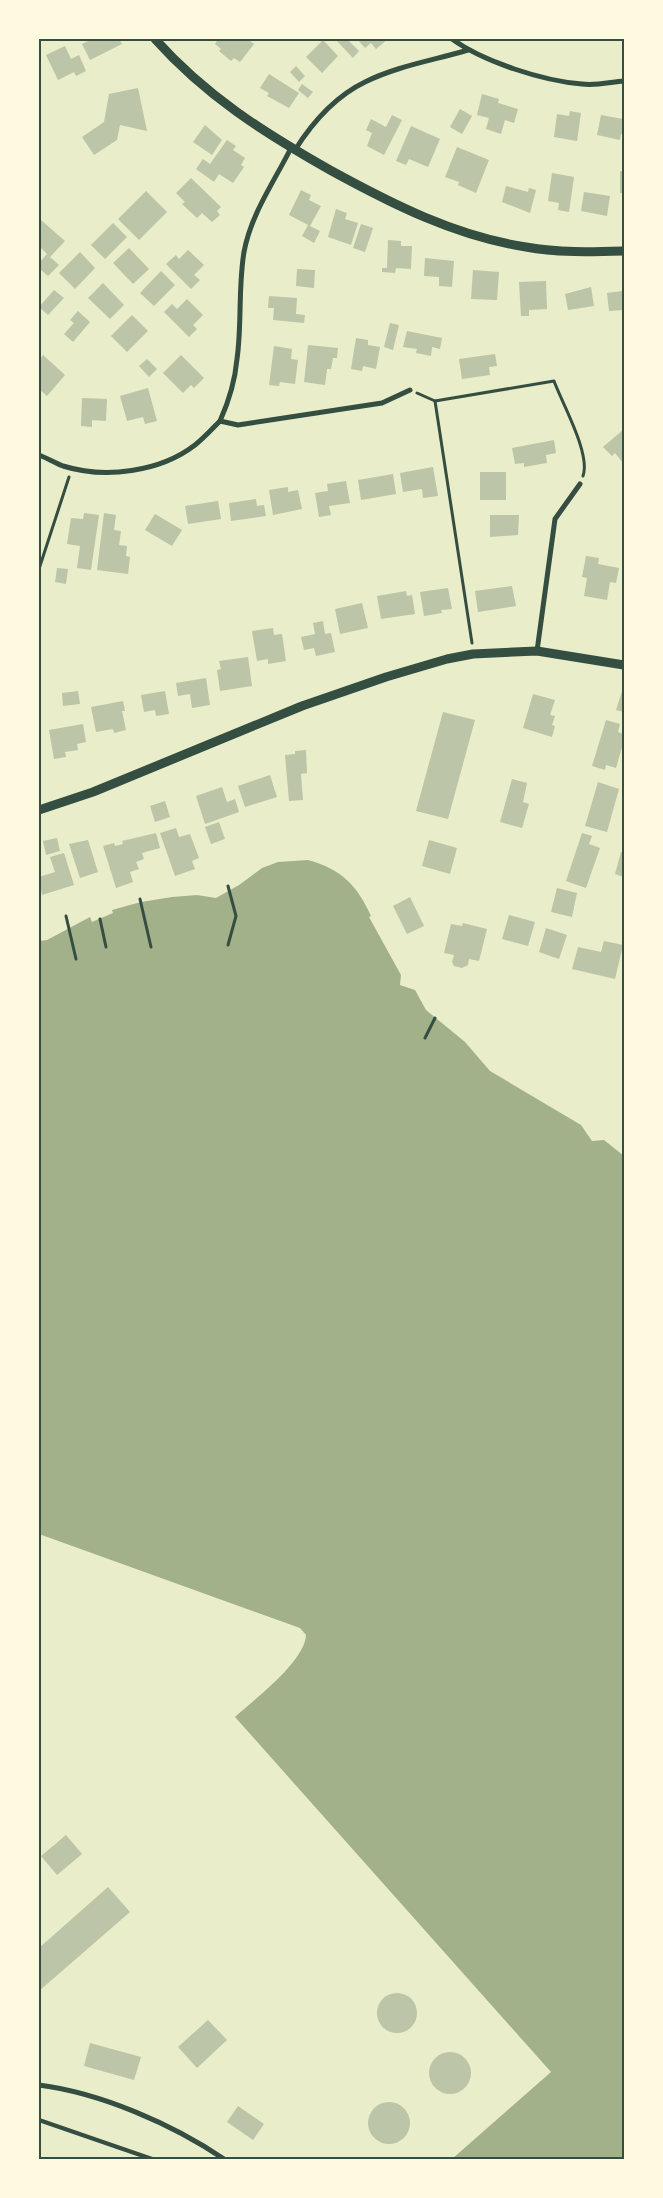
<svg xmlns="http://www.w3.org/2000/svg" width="663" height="2198" font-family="Figtree,sans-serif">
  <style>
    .water { fill: #a3b18a }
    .building { fill: #bcc5a7 }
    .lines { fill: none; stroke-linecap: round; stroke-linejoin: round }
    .path { stroke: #344e41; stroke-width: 3 }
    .service { stroke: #344e41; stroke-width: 4 }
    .minor { stroke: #344e41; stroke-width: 5 }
    .tertiary { stroke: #344e41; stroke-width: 9 }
    .neatline { fill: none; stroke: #344e41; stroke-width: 2 }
  </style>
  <rect width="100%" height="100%" fill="#e9edc9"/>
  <path class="water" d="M 308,860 C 341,869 357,885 371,916 L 369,917 L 401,975 L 400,985 L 415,990 L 426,1010 L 465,1042 L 490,1071 L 581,1125 L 592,1141 L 604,1140 L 624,1156 L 624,2159 L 452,2159 L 551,2072 L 235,1717 C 255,1699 305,1661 306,1635 L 300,1628 L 39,1534 L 39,941 L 47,940 L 90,917 L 92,922 L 113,913 L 112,910 L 141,902 L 172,897 L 197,895 L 216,898 L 239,885 L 262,868 L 278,862 Z"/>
  <g class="building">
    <polygon points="89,39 119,39 122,44 90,60 82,44 90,40"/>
    <polygon points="218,39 247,39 254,44 240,62 234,58 231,61 219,51 221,49 215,44"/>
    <polygon points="337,39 347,39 359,51 353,58 336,40"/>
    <polygon points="357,39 388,39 376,49 371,43 365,48"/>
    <polygon points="323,40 338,56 322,73 306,57"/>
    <polygon points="65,46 71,59 79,55 86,71 76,76 74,72 58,80 46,55"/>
    <polygon points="296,66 305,76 299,82 290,72"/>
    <polygon points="269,74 299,93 289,108 267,96 269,93 260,88"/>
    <polygon points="302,84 313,92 308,98 298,90"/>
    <polygon points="138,88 147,131 120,125 117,140 94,155 82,137 104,122 109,94"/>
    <polygon points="482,94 499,99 498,103 518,109 514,123 505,120 501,134 486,129 489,118 477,115"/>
    <polygon points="460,109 472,116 462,134 450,127"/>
    <polygon points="570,111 581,113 577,141 554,137 557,114 569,116"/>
    <polygon points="392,115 402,120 384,155 367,146 372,133 366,130 371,119 386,127"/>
    <polygon points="601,115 623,119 624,115 624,135 621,134 620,140 597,135"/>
    <polygon points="205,125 222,140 212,155 193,142"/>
    <polygon points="411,126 440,139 428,167 409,159 406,165 396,161"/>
    <polygon points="227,140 236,146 233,150 245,158 241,165 244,167 233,183 219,174 214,182 196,169 203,159 210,164"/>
    <polygon points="457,147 489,160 476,193 458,185 459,182 445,177"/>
    <rect x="620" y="171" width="4" height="22"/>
    <polygon points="552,173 574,177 569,212 558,210 559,203 548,201"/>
    <polygon points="191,178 221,207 217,211 220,215 212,222 202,213 197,218 182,204 185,202 176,193"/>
    <polygon points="506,186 528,192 529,188 536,190 530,213 502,202"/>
    <polygon points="301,190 311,195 309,200 321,206 310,226 320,231 314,243 302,236 308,225 289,215"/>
    <polygon points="146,191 167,212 139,240 118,219"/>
    <polygon points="584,192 610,196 607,216 581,211"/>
    <polygon points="336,209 347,213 345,219 358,223 351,245 328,237"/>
    <polygon points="41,220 65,241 50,257 59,265 48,276 39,268 39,263 47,254 39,246 39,222"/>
    <polygon points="113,223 127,237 105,259 91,245"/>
    <polygon points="361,224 373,228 365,252 353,248"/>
    <polygon points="388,240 401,241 401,246 412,246 411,269 396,268 395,273 382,272 382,268 387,268"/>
    <polygon points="129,248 149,269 133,284 113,263"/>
    <polygon points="188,250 204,265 194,275 200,280 191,289 166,264 176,255 179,259"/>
    <polygon points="80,252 95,268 75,289 59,273"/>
    <polygon points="425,258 454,261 452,287 439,286 439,277 424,276"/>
    <polygon points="297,269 315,270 314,288 296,286"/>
    <polygon points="473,270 499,272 497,300 471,299"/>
    <polygon points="161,271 175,285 154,306 140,293"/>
    <polygon points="546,281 547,309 529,310 529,316 521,316 519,282"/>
    <polygon points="103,283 124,305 110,319 88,298"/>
    <polygon points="591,287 594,306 568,310 565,294"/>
    <polygon points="54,290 64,298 48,315 39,307"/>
    <polygon points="622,291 622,294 624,294 624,310 609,311 607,293"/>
    <polygon points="269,296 297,298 296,314 305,315 304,323 273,320 274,308 268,308"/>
    <polygon points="187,299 203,315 193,325 197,329 189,337 164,312 172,304 177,309"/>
    <polygon points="78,311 90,322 73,342 64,334 74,323 70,320"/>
    <polygon points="132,315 148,331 127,352 111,336"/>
    <polygon points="390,323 399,325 393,350 384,347"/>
    <polygon points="407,331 442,338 440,349 432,347 431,356 416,353 417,349 403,347"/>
    <polygon points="356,338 368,340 368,345 380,347 376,369 363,366 362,371 351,369"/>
    <polygon points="308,345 338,348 337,358 333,358 331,369 327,369 325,385 304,382"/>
    <polygon points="274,346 292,349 291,359 298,360 295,384 280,382 279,386 269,385"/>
    <polygon points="495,354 497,366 489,367 490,375 462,379 459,359"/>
    <polygon points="43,355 65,375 47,396 39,389 39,361"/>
    <polygon points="181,355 204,378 194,388 191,385 183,393 163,373"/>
    <polygon points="147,359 157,369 149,377 139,366"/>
    <polygon points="148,388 157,421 145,424 143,417 127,421 120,396"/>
    <polygon points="82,398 107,399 106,421 92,420 92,427 81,426"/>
    <polygon points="624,429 624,462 623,463 615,453 612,456 603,447"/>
    <polygon points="554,440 556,453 546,455 547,463 524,467 524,463 515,464 512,448"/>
    <polygon points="433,467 438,496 423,498 422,489 403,492 400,473"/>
    <rect x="480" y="472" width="26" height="28"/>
    <polygon points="393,474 396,494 361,500 358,480"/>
    <polygon points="346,481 350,503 329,506 331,515 319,517 315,493 328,491 327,484"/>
    <polygon points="288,487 288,492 298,490 302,509 273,515 269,490"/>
    <polygon points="256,499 257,506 264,505 266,516 231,521 229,503"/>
    <polygon points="218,501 221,519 188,524 185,506"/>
    <polygon points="84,513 99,515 91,570 77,568 80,546 67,544 71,518 83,519"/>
    <polygon points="104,513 116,515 114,530 121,531 119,545 127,546 126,556 130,557 128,574 97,570"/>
    <polygon points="155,514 182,530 172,546 145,530"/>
    <polygon points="490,515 519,515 518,535 490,537"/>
    <polygon points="586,556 599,558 598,564 619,568 616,583 610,582 607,600 584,596 587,578 582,577"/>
    <polygon points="57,568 68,569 66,584 55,582"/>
    <polygon points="512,586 516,606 478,612 475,591"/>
    <polygon points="448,588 452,609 441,610 442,613 424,616 420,592"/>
    <polygon points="406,591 407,596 412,595 415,614 381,619 377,596"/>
    <polygon points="362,603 368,628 340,634 335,609"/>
    <polygon points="323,621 325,634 331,633 335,652 316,656 314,648 304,650 301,637 315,634 313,623"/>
    <polygon points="273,628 274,635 282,634 286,661 268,664 268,659 257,661 252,631"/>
    <polygon points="248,657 252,686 220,691 217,670 221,669 219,661"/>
    <polygon points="206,678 210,705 192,708 190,694 178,696 176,683"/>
    <polygon points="78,691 80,704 63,706 62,693"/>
    <polygon points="165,691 169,714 156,716 155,710 144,712 141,695"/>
    <polygon points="622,691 624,692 624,712 616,710"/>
    <polygon points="533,694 555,700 550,715 555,716 552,725 555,726 552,737 523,728"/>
    <polygon points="123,701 125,711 122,711 126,730 114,733 113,729 96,732 91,707"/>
    <polygon points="443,712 475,720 448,819 416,811"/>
    <polygon points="606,720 620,724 618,732 624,734 624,740 616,768 606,765 605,770 592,766"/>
    <polygon points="83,724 86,742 77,744 78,750 65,752 66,757 54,759 49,730"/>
    <polygon points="306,750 307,773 301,774 303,800 289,801 285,755 295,754 295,751"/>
    <polygon points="270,775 277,797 245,807 238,786"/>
    <polygon points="512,779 527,783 523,802 529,804 522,828 500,822"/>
    <polygon points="598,782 619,789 607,832 585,826"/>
    <polygon points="222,787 227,802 235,799 239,812 205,824 196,796"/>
    <polygon points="165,801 170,817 155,822 150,806"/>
    <polygon points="219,822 225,839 211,844 205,827"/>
    <polygon points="176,828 179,837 190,834 199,858 192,861 195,869 175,876 160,833"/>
    <polygon points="156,833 160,848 142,853 144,859 136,862 139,869 130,872 133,882 116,888 103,846 114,843 115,846 123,844 122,841"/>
    <polygon points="582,833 592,836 589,844 600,848 586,888 566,881"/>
    <polygon points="57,838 60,851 46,855 43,841"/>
    <polygon points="88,840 98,872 80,878 69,844"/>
    <polygon points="429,840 457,848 450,874 422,866"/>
    <polygon points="621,852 624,852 624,877 615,874"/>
    <polygon points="64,853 74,885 42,895 39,877 55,872 50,857"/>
    <polygon points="557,888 577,893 572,917 551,912"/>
    <polygon points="410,897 424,926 407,934 393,906"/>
    <polygon points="509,915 535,922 528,946 502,939"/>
    <polygon points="463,923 487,929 479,961 469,959 468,965 462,968 454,966 452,962 454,955 444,953 451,924 462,926"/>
    <polygon points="546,928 567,935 559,959 539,952"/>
    <polygon points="604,941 623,945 615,979 572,969 578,947 601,952"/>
    <polygon points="66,1835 82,1854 57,1875 41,1856"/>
    <polygon points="108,1887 130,1912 39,1991 39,1948"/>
    <circle cx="397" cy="2013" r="20"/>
    <polygon points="208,2020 227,2040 197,2068 178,2047"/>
    <polygon points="90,2043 141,2057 134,2080 84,2066"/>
    <circle cx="450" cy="2073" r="21"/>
    <circle cx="389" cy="2123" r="21"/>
    <polygon points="238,2106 264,2124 253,2140 227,2122"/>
  </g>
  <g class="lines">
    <g class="path">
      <polyline points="417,393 435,401 472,643"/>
      <path d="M 435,401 L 554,381 C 562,403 591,454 583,476"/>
      <polyline points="39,569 69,477"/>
      <polyline points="228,886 236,916 228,945"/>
      <polyline points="140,899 151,947"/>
      <polyline points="66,916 76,959"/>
      <polyline points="100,919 106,947"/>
      <polyline points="425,1038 435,1018"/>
    </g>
    <polyline class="service" points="39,2120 152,2159"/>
    <g class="minor">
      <path d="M 452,39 C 484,62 543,81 582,84 C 595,86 611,82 624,81"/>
      <path d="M 295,150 C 312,123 336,96 365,82 C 397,66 435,60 468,50"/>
      <path d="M 220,421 C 229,401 235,381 237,359 C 242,324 238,288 244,252 C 251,214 274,182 291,148"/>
      <path d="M 39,455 C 47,458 55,463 63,466 C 105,479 160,472 195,445 C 204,438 212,429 220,421 L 238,425 L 382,403 L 410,390"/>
      <polyline points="537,651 555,519 580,484"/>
      <path d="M 39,2085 C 101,2093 172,2124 224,2159"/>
    </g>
    <g class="tertiary">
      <path d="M 155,39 C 206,96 263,132 330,170 C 392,204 455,236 526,247 C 559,253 591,252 624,251"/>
      <polyline points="39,810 93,792 302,706 386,677 447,659 473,654 537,651 624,665"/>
    </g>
  </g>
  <rect width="663" height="2198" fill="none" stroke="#fefae0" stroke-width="80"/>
  <rect x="40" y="40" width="583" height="2118" class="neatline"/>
</svg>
